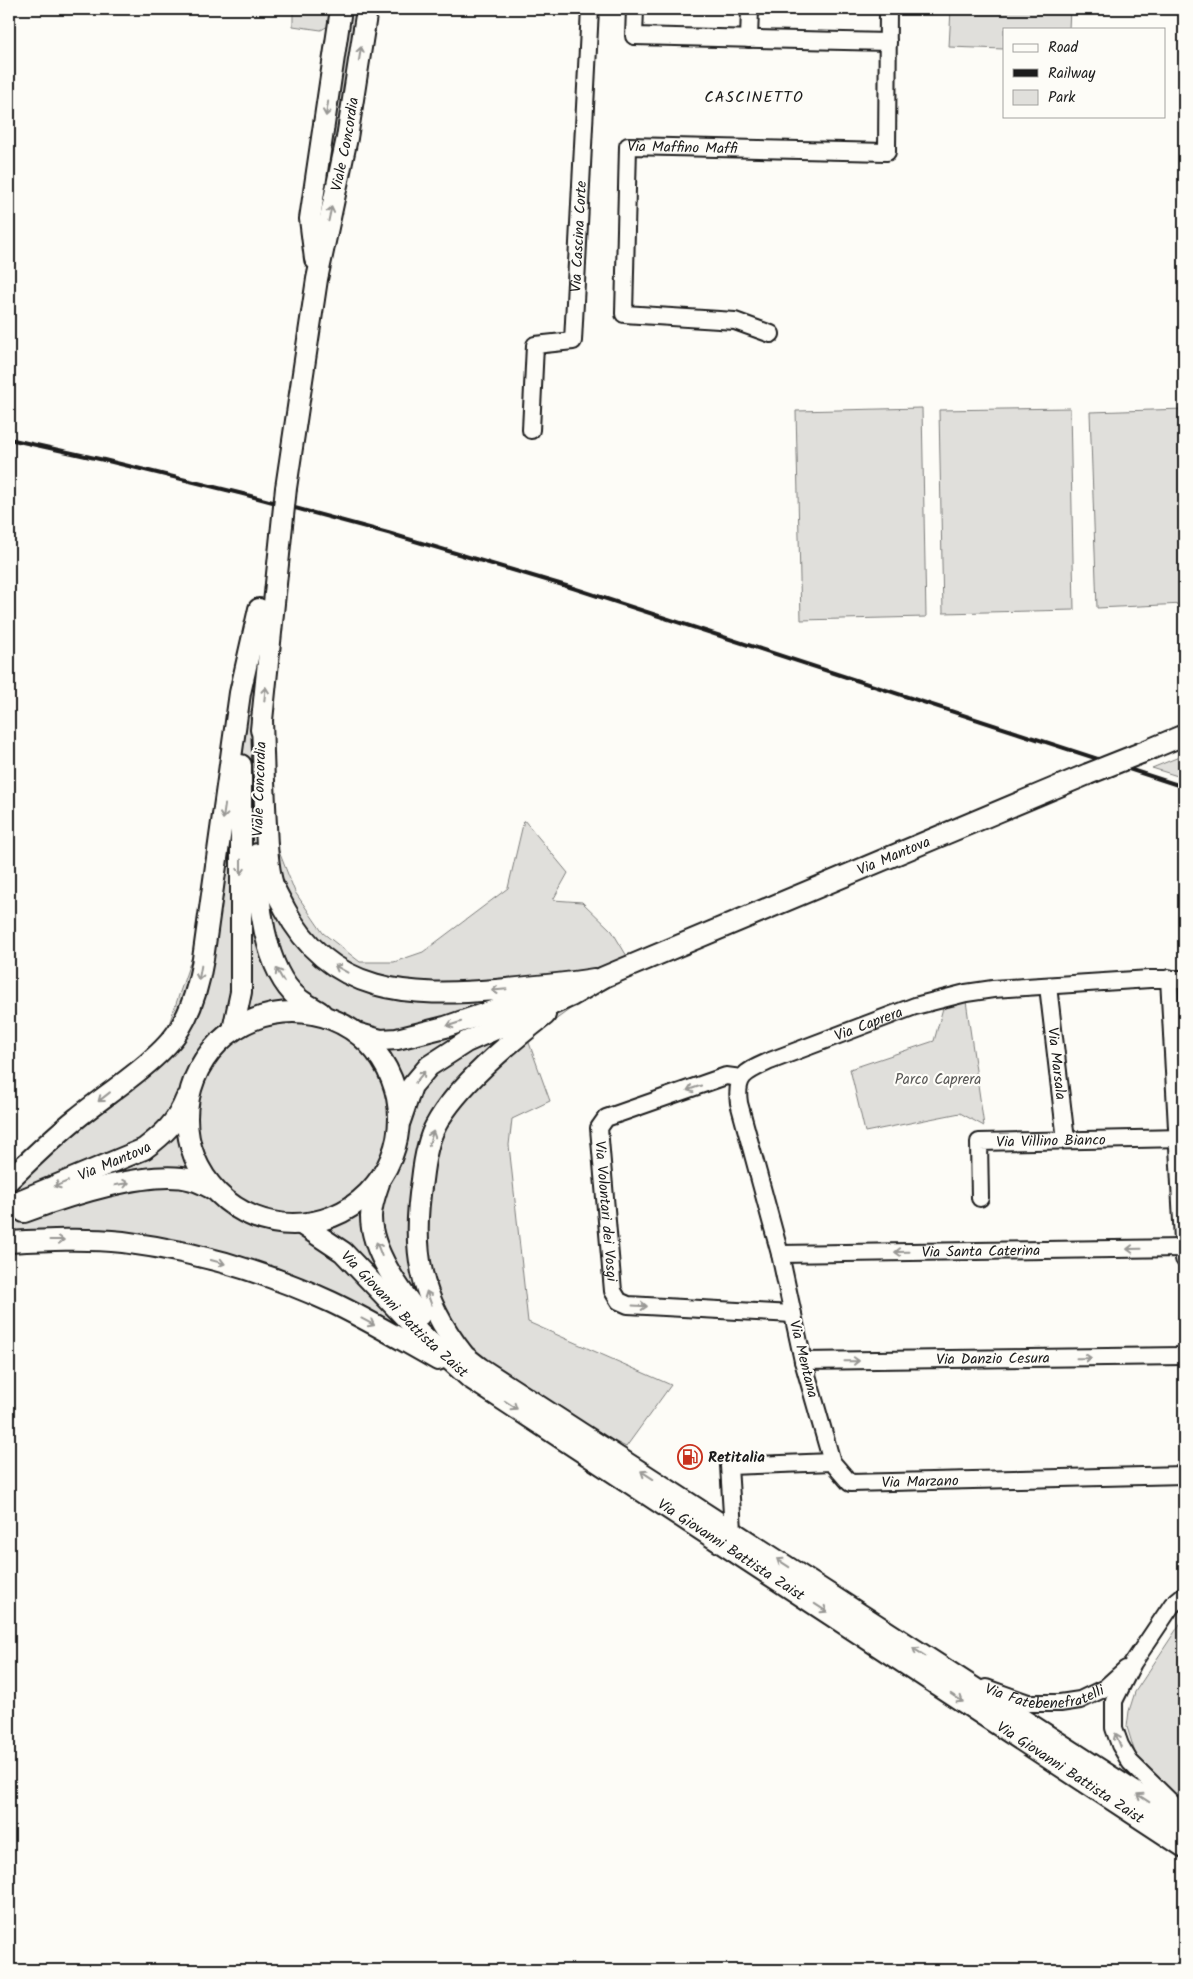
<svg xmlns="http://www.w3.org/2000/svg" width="1193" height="1979" font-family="Kalam,sans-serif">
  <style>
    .green { fill: #e0dfdb; stroke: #7e7e7c }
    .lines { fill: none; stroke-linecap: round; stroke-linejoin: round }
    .minor-casing { stroke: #1c1c1c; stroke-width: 20 }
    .major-casing { stroke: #1c1c1c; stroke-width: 24 }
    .minor { stroke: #fdfcf7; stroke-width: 16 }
    .major { stroke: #fdfcf7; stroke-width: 20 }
    .rail { stroke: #1c1c1c; stroke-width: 4 }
    .major-bridge-casing { stroke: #1c1c1c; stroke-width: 24; stroke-linecap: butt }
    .major-bridge { stroke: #fdfcf7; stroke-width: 20 }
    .oneway { stroke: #989794 }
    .labels { text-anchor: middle; stroke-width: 4.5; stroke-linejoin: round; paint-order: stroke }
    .street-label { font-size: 15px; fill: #1c1c1c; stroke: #fdfcf7 }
    .park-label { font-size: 15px; fill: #575655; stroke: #fdfcf7 }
    .poi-label { font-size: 15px; font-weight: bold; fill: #1c1c1c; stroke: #fdfcf7; text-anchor: start }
    .neighbourhood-label { font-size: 16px; letter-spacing: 1px; fill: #1c1c1c; stroke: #fdfcf7 }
  </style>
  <rect width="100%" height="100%" fill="#fdfcf7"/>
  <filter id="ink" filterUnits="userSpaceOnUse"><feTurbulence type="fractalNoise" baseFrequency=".02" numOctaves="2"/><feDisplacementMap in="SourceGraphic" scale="10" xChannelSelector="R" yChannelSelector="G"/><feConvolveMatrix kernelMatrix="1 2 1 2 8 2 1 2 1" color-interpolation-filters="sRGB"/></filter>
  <g filter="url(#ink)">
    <g class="green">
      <polygon points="293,9 334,9 332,24 321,30 293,26"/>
      <polygon points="347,9 359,9 339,137 320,214"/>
      <polygon points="951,9 1070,9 1069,29 1004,29 1004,49 949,47"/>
      <polygon points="922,408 926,617 801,620 796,411"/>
      <polygon points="1070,408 1074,610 943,613 939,410"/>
      <polygon points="1184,409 1184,604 1097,608 1090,412"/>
      <polygon points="243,710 255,712 273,797 278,849 295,892 323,933 360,962 394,962 423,952 508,888 524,820 568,873 553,900 582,902 612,931 637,973 577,1004 528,1040 550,1101 512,1119 509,1145 528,1322 671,1385 626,1447 297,1281 180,1249 9,1248 9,1168 133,1062 167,1030 195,948"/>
      <polygon points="1184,755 1184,778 1152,768"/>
      <polygon points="966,1001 984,1126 960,1113 865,1132 850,1069 934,1041 943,1008"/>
      <polygon points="1184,1618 1184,1802 1146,1769 1135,1753 1127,1727 1129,1711 1135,1692"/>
    </g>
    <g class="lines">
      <defs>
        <g id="minor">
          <polyline points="635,9 634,36 888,42"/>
          <polyline points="749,39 750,9"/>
          <path id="s1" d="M 771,334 L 735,321 L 624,314 L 628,146 L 887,152 L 888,9"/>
          <path id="s2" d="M 531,430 L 535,345 L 573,341 L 590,9"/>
          <polyline points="1169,978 1184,1259"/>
          <path id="s3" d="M 1048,986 L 1066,1140"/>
          <path id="s4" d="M 741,1078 L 726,1076 L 606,1118 L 599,1128 L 613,1291 L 619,1301 L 628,1305 L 793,1314"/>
          <path id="s5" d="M 980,1198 L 979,1142 L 1184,1138"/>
          <path id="s6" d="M 780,1254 L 1183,1248"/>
          <path id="s7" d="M 803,1361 L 1184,1356"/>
          <path id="s8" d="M 832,1462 L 803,1361 L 780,1254 L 739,1103 C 735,1075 746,1072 770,1061 L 915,1006 L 966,993 L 993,989 L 1150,979 L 1184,979"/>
          <path id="s9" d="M 733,1530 L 729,1466 L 832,1462 L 850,1483 L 1184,1475"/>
          <polyline points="1184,1595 1172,1605 1133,1663 1114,1701 1114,1728 1120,1745 1130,1762 1184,1815"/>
          <path id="s10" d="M 986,1688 L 1028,1703 L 1060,1703 L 1080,1700 L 1105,1688 L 1126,1669"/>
        </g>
        <g id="major">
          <polyline points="315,259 310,219 341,9"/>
          <path id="s11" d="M 286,488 L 317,279 L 347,138 L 367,9"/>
          <path d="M 262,719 C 263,754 264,790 266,825 C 267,845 267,866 273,885 C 276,893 281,901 285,909 C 330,995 410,997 496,990 C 529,987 562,984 594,979"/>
          <polyline points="261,730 281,535"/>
          <polyline points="1141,753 1184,735"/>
          <path d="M 257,854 C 257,896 264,970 298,998 C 305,1004 314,1008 321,1013"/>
          <circle cx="293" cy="1118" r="106"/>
          <polyline points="233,1030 241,992 241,765"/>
          <polyline points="360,1034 381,1040 397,1039 445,1027 545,993"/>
          <path id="s12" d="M 400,1121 L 412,1086 L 429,1066 L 466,1042 L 571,996 L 604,977 L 1088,774"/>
          <path d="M 9,1180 C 31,1159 53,1137 77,1118 C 106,1094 162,1059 180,1028 C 193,1007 199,984 203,959 L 240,693 L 259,609"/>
          <path d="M 379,1183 C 375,1195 371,1205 371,1217 C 371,1250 400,1291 420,1315"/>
          <path id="s13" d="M 9,1205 L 144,1149 C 164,1134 177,1122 186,1099"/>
          <path d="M 24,1212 C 65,1197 151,1168 192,1180 C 199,1181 207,1186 213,1189"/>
          <path id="s14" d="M 301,1224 L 343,1252 L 422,1335 L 470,1378 L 1184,1847"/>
          <path d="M 9,1242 C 46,1240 85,1238 123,1242 C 194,1251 266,1272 331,1302 C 367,1319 402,1340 438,1360"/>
          <polyline points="457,1350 480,1368 1184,1824"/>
          <path d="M 463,1354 C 419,1298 411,1249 422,1180 C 424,1162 427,1141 436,1125 C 456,1087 511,1041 545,1015"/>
        </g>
      </defs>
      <use href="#minor" class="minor-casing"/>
      <use href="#major" class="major-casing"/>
      <use href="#minor" class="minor"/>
      <use href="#major" class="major"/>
      <polyline class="rail" points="9,439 104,460 243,494 388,533 573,588 1184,787"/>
      <defs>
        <g id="major-bridge">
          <polyline points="281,535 286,488"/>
          <polyline points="1088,774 1141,753"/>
        </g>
      </defs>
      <use href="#major-bridge" class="major-bridge-casing"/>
      <use href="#major-bridge" class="major-bridge"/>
    </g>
    <defs><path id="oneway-shaft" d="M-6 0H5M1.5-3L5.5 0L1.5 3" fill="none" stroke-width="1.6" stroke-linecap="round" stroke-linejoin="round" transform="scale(1.25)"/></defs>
    <g class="oneway">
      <use href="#oneway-shaft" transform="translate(360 54) rotate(-81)"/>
      <use href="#oneway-shaft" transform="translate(327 109) rotate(99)"/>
      <use href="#oneway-shaft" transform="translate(330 214) rotate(-78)"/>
      <use href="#oneway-shaft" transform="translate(265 694) rotate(-84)"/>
      <use href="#oneway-shaft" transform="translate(224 812) rotate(98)"/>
      <use href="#oneway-shaft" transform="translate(241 867) rotate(90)"/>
      <use href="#oneway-shaft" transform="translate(341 969) rotate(-151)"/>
      <use href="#oneway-shaft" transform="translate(200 973) rotate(100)"/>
      <use href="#oneway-shaft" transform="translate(280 975) rotate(-120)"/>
      <use href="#oneway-shaft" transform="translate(499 990) rotate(175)"/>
      <use href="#oneway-shaft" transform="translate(454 1024) rotate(162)"/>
      <use href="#oneway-shaft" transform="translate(420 1077) rotate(-51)"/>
      <use href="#oneway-shaft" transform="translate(694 1088) rotate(161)"/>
      <use href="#oneway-shaft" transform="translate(104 1097) rotate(142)"/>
      <use href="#oneway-shaft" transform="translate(431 1138) rotate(-72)"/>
      <use href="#oneway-shaft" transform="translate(61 1184) rotate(158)"/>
      <use href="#oneway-shaft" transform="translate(122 1184) rotate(-10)"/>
      <use href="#oneway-shaft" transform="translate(57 1240)"/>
      <use href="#oneway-shaft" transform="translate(379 1249) rotate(-111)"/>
      <use href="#oneway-shaft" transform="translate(1134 1249) rotate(179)"/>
      <use href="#oneway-shaft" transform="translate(902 1252) rotate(179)"/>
      <use href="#oneway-shaft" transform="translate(218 1262) rotate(15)"/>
      <use href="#oneway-shaft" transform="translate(429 1298) rotate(-110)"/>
      <use href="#oneway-shaft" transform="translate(640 1306) rotate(3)"/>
      <use href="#oneway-shaft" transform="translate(368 1322) rotate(28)"/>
      <use href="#oneway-shaft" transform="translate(1084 1358) rotate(-1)"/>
      <use href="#oneway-shaft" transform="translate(852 1361) rotate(-1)"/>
      <use href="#oneway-shaft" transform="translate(511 1405) rotate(33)"/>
      <use href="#oneway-shaft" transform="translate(647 1475) rotate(-147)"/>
      <use href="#oneway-shaft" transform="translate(783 1563) rotate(-147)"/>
      <use href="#oneway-shaft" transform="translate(821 1608) rotate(33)"/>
      <use href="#oneway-shaft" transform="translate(919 1652) rotate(-147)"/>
      <use href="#oneway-shaft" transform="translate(957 1698) rotate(33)"/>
      <use href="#oneway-shaft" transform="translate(1118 1740) rotate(-112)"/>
      <use href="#oneway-shaft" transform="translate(1143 1798) rotate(-147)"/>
    </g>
  </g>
  <defs>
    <symbol id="fuel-ring" viewBox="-11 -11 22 22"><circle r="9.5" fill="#fdfcf7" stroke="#c8321e" stroke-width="1.5"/><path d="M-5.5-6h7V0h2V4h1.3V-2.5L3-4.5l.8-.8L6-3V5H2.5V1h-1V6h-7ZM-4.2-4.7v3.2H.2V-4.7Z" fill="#c8321e"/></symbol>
  </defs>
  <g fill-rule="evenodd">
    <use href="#fuel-ring" x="676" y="1443" width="28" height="28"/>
  </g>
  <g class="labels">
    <g class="street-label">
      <text dy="5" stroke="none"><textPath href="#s11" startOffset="349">Viale Concordia</textPath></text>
      <text dy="5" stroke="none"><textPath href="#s1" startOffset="372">Via Maffino Maffi</textPath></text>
      <text dy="5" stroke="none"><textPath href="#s2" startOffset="228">Via Cascina Corte</textPath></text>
      <text transform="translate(259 789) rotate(-88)" y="5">Viale Concordia</text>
      <text dy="5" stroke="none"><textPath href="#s12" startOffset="574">Via Mantova</textPath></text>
      <text dy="5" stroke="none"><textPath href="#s8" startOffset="535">Via Caprera</textPath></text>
      <text dy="5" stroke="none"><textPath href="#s3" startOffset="78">Via Marsala</textPath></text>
      <text dy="5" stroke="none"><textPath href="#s5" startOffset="128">Via Villino Bianco</textPath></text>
      <text dy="5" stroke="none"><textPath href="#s13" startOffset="114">Via Mantova</textPath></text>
      <text dy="5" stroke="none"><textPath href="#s4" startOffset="238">Via Volontari dei Vosgi</textPath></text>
      <text dy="5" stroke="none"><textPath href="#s6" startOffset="201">Via Santa Caterina</textPath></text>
      <text dy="5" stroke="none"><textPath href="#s14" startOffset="138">Via Giovanni Battista Zaist</textPath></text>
      <text transform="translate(804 1359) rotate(76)" y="5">Via Mentana</text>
      <text dy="5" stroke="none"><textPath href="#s7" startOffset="190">Via Danzio Cesura</textPath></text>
      <text dy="5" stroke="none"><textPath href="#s9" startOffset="265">Via Marzano</textPath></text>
      <text dy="5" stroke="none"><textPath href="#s14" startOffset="542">Via Giovanni Battista Zaist</textPath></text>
      <text dy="5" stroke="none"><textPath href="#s10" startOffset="61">Via Fatebenefratelli</textPath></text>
      <text dy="5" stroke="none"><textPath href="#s14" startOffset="948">Via Giovanni Battista Zaist</textPath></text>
    </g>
    <g class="park-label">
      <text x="938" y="1084">Parco Caprera</text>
    </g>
    <g class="poi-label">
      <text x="708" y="1462">Retitalia</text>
    </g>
    <g class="neighbourhood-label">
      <text x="754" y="102">CASCINETTO</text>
    </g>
  </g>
  <rect width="1193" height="1979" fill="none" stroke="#fdfcf7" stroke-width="30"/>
  <rect x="15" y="15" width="1163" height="1949" fill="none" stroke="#1c1c1c" stroke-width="2" filter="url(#ink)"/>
  <rect x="1003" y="28" width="162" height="90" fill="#fdfcf7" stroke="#a3a29f"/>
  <rect x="1013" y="44" width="25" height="8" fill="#fdfcf7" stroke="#a3a29f"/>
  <text x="1048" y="52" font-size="15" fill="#1c1c1c">Road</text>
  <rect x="1013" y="69" width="25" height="8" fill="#1c1c1c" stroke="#a3a29f"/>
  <text x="1048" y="78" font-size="15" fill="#1c1c1c">Railway</text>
  <rect x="1013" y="90" width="25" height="15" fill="#e0dfdb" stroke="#a3a29f"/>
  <text x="1048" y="102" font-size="15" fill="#1c1c1c">Park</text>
</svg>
